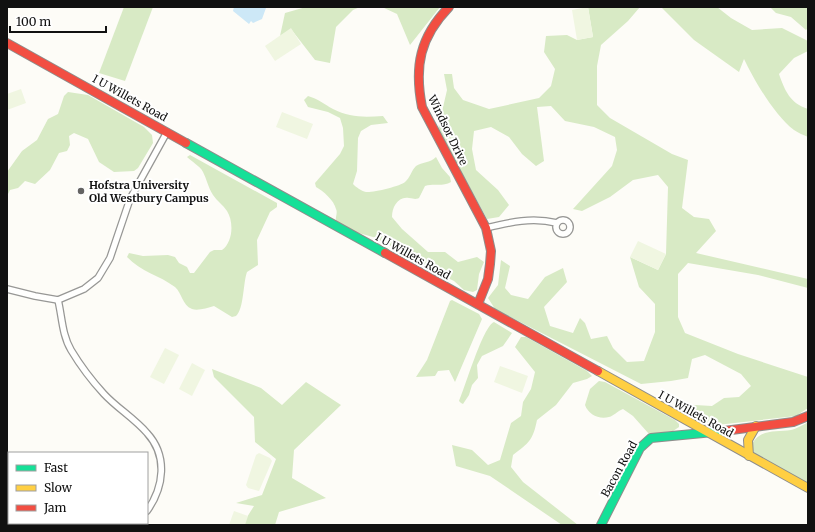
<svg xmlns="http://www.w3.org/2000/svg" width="815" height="532" font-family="Merriweather,serif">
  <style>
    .forest { fill: #d8eac5 }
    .pitch { fill: #f0f6e1 }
    .water { fill: #cde8f7 }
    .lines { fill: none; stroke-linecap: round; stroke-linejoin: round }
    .street-casing { stroke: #979795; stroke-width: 8 }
    .fast-casing { stroke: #8e8d8b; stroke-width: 10 }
    .slow-casing { stroke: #8e8d8b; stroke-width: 10 }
    .jam-casing { stroke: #8e8d8b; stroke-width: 10 }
    .street { stroke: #fffffe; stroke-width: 5.5 }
    .fast { stroke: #16e098; stroke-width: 8 }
    .slow { stroke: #ffcf43; stroke-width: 8 }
    .jam { stroke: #f24e42; stroke-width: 8 }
    .poi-dot { fill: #646362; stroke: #fff; stroke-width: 1.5 }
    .labels { text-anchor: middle; stroke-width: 4; stroke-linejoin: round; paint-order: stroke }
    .street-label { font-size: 11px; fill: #111; stroke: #fff }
    .poi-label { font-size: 11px; font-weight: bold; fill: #111; stroke: #fff; text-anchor: start }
  </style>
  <rect width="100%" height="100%" fill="#fdfcf7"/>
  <g class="forest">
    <polygon points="124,7 153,7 125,81 99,73"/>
    <polygon points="306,7 360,7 353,10 336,27 330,63 315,60 291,29 280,36 285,13"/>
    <polygon points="382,7 440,7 410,45 397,14"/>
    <polygon points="588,7 640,7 628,21 601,45 597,66 597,105 610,118 672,154 688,160 682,208 694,217 709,219 716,231 696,253 808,279 808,288 758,275 688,263 678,274 678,317 685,333 738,354 808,377 808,408 796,416 708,426 684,412 678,404 712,406 724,398 739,397 751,386 741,374 705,355 692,359 688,378 671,381 641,384 495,309 488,298 498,285 501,260 510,266 505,288 511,295 528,299 545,277 563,268 567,282 544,307 550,326 573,333 580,318 585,323 591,339 607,336 613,348 627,362 644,361 655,332 655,304 639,287 630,257 658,270 666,254 668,187 658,175 633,180 610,197 582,211 573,209 612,166 617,150 615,137 594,127 565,121 551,106 537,107 544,161 536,166 522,154 509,137 491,127 474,131 472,149 476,170 498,190 509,205 499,217 487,219 438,129 447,90 444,74 452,74 454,88 463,100 489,109 539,98 551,86 555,69 544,52 546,36 567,35 577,40 593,37"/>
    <path d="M 648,7 L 717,7 L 731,18 L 752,30 L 782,28 L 808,41 L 808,51 L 794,58 L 779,74 C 785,91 790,103 808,109 L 808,137 C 804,135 798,133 794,130 C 775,116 754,80 744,59 L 739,72 L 694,40 L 662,8 Z"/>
    <polygon points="770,7 808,7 808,28 806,30 791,17 776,13"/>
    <polygon points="68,92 88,95 144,127 152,135 153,143 138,168 134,171 114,172 99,162 88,139 74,133 69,136 70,145 67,151 59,153 50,170 35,184 25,181 18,188 10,190 7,196 7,172 22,151 37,140 48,119 58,114 64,96"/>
    <path d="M 308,96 C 318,99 324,104 333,109 C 350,118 365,117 383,116 L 388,123 L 371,125 L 361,131 L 358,138 L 357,171 L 353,184 C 356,187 361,191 366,192 C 372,193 401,186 405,182 C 410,178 411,171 416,166 C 422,162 430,163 436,157 L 442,168 L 450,177 L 451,182 C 443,187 434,183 425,186 L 419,198 C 414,200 414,198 409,198 C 398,196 392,207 392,217 L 402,229 L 428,252 L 445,252 L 458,262 L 477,257 L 484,262 L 479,274 L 477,290 L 473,292 L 464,290 L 454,281 L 405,257 L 398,250 L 391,246 L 373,237 L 355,232 L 336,222 C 335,217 338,213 336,209 C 334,200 323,191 316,187 L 315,183 L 340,154 L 344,146 L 343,128 L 340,118 L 328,112 L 308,107 L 304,100 Z"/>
    <path d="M 190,155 L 277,203 L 277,207 L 270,212 L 257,240 L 258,265 L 247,272 C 243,283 244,309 236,316 L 232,317 L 214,306 C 207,308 198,311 192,309 C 182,305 182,293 175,287 C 159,275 141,272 127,257 L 129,253 L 143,256 L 168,255 L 175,257 L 179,263 L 187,267 L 190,273 L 194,273 L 210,252 L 214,250 L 222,250 C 233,242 234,222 227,211 C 223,205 217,201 213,195 C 208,187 207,180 203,172 C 200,166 192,162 187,157 Z"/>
    <polygon points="452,300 479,314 482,319 455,382 449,370 438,371 435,376 416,377 427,360 450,301"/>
    <path d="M 494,322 L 512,333 L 503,346 L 482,356 L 477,365 L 478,378 L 472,385 L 469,395 L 463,404 L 461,403 L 459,401 C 465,388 483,326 494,322 Z"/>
    <path d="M 521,337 L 526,337 L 587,371 L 592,376 L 587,379 L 573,383 L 556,405 L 537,420 C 533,440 529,443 513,455 L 511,467 L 523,482 L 578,525 L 562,525 L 490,476 L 456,466 L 452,445 L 472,450 L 488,465 L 500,460 L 511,423 L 521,416 L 523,402 L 531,389 L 535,372 L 515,347 Z"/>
    <polygon points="212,369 261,388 282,405 306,382 341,405 294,450 292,478 326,498 279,512 275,525 242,525 254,506 236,503 262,495 276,459 255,442 254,417 214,377"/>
    <path d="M 599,381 L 605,382 L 675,420 L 679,424 L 679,427 L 673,431 L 649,434 L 633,416 L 623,409 C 617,411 614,416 609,417 C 599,420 588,414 585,405 L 590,389 Z"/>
    <path d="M 808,422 L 808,483 L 755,454 L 751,447 C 757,429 775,432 791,430 C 796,429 803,425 808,422 Z"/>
  </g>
  <g class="pitch">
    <polygon points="588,7 593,37 577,40 572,10"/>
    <polygon points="291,28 301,44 275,61 265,46"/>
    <polygon points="21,89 26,103 7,110 7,94"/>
    <polygon points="282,112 313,124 307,139 276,127"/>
    <polygon points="638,241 666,254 658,270 630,257"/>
    <polygon points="165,348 179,355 164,384 150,377"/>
    <polygon points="192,363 205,370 192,396 179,389"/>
    <polygon points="500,366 528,376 522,393 494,382"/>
    <polygon points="259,453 270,458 272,461 259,491 248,488 246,485 256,455"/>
    <polygon points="234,511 248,516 245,525 229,525"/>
  </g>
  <polygon class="water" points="234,7 264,7 266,8 262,19 253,23 251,21 249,24 233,11"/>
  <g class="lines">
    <defs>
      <g id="street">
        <circle cx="563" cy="227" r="7"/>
        <path d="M 486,228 C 511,222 532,217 557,223"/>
        <polyline points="7,289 35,296 58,300 84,289 98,278 110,258 130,199 167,132"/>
        <path d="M 58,300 C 62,316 62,335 71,350 C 80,365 92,381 104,394 C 117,408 134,418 147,433 C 168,456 164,487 147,511"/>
        <polyline points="135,525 136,523"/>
      </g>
      <g id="fast">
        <polyline points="186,143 385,253"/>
        <polyline points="601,525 640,448 651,438 724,431"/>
      </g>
      <g id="slow">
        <polyline points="598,371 808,488"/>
        <polyline points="749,456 748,440 756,426"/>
      </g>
      <g id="jam">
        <path d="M 449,7 C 420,37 414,66 422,107 L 486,228 L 491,251 L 490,264 L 488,279 L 478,304"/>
        <polyline points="7,43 186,143"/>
        <polyline points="385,253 598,371"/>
        <polyline points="724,431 793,422 808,416"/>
      </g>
    </defs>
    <use href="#street" class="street-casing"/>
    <use href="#fast" class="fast-casing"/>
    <use href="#slow" class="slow-casing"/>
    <use href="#jam" class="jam-casing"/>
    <use href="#street" class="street"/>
    <use href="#fast" class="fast"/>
    <use href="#slow" class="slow"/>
    <use href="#jam" class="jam"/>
  </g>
  <circle class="poi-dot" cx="81" cy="191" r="4"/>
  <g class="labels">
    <g class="street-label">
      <text transform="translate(130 98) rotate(29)" y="4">I U Willets Road</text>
      <text transform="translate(448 130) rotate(64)" y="4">Windsor Drive</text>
      <text transform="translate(413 256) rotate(29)" y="4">I U Willets Road</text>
      <text transform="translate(696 414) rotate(29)" y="4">I U Willets Road</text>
      <text transform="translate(619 469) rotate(-61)" y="4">Bacon Road</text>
    </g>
    <g class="poi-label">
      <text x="89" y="189">Hofstra University<tspan x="89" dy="13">Old Westbury Campus</tspan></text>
    </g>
  </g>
  <rect width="815" height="532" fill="none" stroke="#111111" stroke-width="16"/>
  <rect x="8" y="452" width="140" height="72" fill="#ffffff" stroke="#a0a0a0"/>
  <rect x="16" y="465" width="20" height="6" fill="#16e098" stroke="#a0a0a0"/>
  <text x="44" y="472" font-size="12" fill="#111111">Fast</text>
  <rect x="16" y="485" width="20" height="6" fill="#ffcf43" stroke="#a0a0a0"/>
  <text x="44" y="492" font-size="12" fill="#111111">Slow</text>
  <rect x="16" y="505" width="20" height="6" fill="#f24e42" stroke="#a0a0a0"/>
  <text x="44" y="512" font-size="12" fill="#111111">Jam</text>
  <path d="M10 26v6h96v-6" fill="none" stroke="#111111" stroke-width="2"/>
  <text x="16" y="26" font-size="12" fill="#111111" stroke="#ffffff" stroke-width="3" paint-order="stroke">100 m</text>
</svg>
